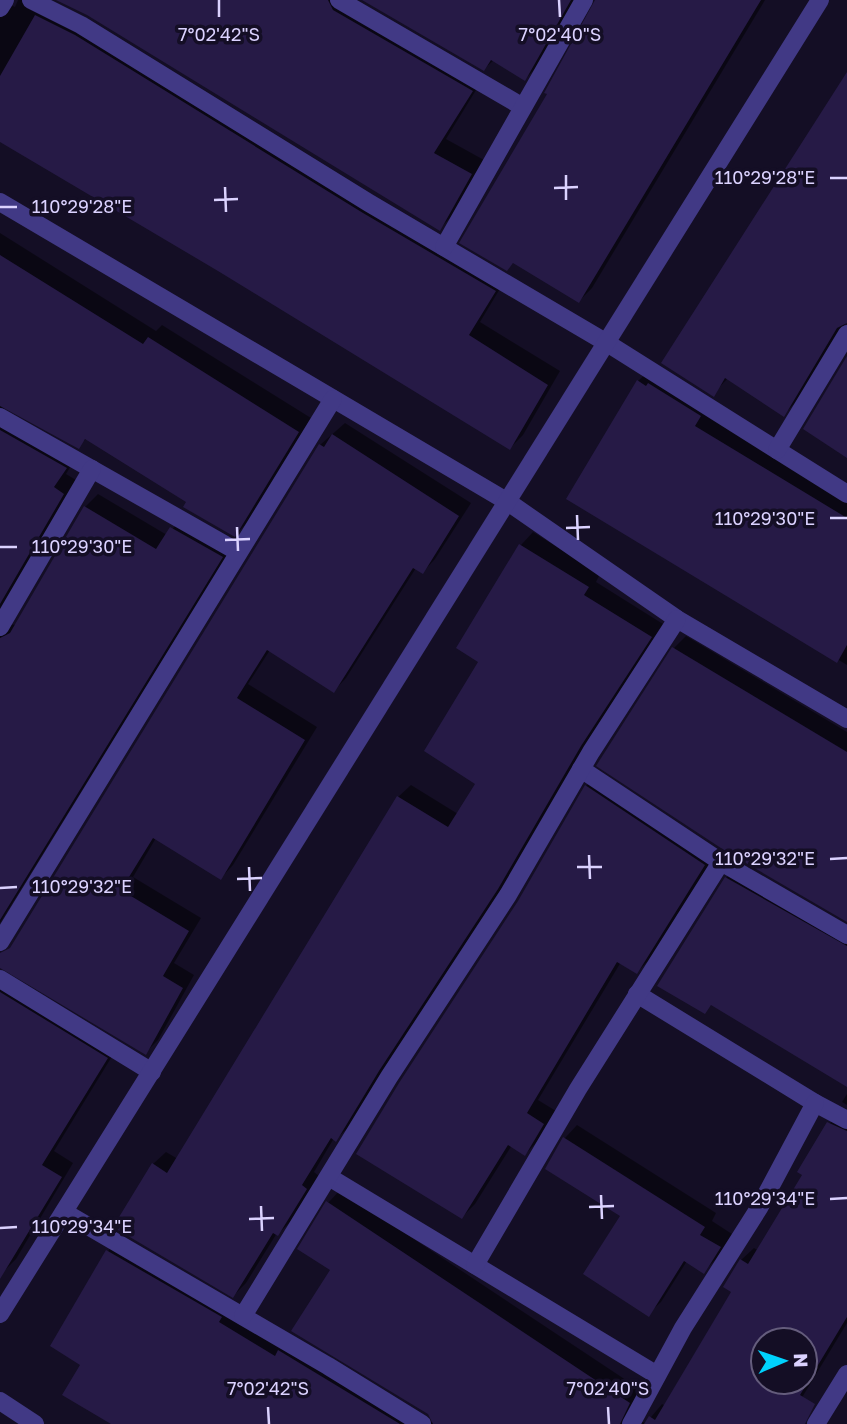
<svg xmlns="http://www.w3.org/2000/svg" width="847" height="1424" font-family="'Golos Text',sans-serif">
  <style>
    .shadow { fill: #0007; fill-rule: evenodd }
    .building { fill: #261a46; fill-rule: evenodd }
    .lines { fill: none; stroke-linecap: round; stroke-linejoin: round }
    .street { stroke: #413985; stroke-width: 18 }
    .ticks { fill: none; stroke: #dbd2ff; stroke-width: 2.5 }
    .ticks-label { font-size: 18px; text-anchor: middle; fill: #dbd2ff; stroke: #140e25; stroke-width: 7; stroke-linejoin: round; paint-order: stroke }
  </style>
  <rect width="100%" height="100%" fill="#140e25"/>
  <g class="shadow">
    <polygon points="0,0 15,7 18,0 44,0 507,277 480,322 560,371 523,435 510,448 219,270 0,141"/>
    <polygon points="60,0 351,0 484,77 446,139 484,160 452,216 439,229 88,14"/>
    <polygon points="365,0 575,0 538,66 525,79 494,60 484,69"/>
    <polygon points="596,0 765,0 592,288 579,301 514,262 507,269 549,94"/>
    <polygon points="847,82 847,321 796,402 784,414 728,378 713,394"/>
    <polygon points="0,233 156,331 162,325 311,418 248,522 235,535 188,501 87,438 78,446 1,404 7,414 78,454 66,474 76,480 7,624 16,625 85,507 98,494 167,535 185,515 235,543 0,923"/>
    <polygon points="651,369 847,498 847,665 568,498 638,381"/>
    <polygon points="345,423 471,503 435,559 423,572 416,568 346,678 334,691 270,650 248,684 317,727 233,865 221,878 156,838 133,877 201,918 174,963 194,975 158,1040 145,1053 8,968 320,445"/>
    <polygon points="533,532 600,574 596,582 663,624 594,731 511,874 392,1056 349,1127 336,1139 334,1138 314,1172 319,1176 291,1221 278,1234 277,1233 246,1283 233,1296 153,1164 166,1152 178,1159 398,797 411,785 458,814 477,784 481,661 458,648 521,545"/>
    <polygon points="686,636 847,732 847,920 674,648"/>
    <polygon points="599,774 717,852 650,959 637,972 621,962 538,1100 556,1111 538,1141 525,1154 512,1145 475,1204 462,1217 519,902 586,786"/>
    <polygon points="739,866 847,928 847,1085 712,1004 704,1012 726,878"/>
    <polygon points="0,984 119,1045 54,1151 73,1163 16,1259 3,1272 0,1270"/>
    <polygon points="847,1094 847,1105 842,1102"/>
    <path d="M 842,1111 L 847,1113 L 847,1323 L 786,1424 L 114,1424 L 83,1365 L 52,1346 L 108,1251 L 120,1238 L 429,1422 L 434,1422 L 333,1270 L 328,1203 L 340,1190 L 641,1390 L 638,1421 L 646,1423 L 662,1404 L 665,1406 L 733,1292 L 741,1260 L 754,1248 L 759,1251 L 805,1175 L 829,1124 ZM 763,1340 L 805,1340 L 805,1382 L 763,1382 Z"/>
    <polygon points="577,1125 716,1213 712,1221 732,1234 716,1259 703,1272 687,1261 661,1302 648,1314 622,1216 547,1168 565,1138"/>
  </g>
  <g class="building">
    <polygon points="56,0 328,0 333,10 473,91 434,153 472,174 440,231 87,15"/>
    <polygon points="362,0 571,0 525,81 491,60 484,71"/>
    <polygon points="595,0 761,0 579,303 513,263 507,271 459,243 547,94 544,93"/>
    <polygon points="35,15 75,35 363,213 496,291 469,335 548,385 510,450 218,271 0,142 0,76"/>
    <polygon points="847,72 847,323 837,328 784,417 725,378 714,397 661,363"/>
    <polygon points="0,255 143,344 148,337 299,432 235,537 183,507 186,502 85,439 79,449 0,406"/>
    <polygon points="847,356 847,458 803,429"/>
    <polygon points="637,380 646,386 648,383 701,416 695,426 847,518 847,645 837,663 566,499"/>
    <polygon points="0,430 67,468 54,487 64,494 0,604"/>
    <polygon points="332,434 459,516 423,574 413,568 334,693 267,650 237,698 305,740 221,880 153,838 121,890 189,931 163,976 183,988 146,1055 0,968 0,953 10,948 319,444 324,447"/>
    <polygon points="84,506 156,549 170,527 223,557 0,920 0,638 10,633"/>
    <polygon points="519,544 589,587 584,595 652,637 581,746 498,889 379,1071 336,1142 331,1138 302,1185 307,1189 278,1236 273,1233 233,1298 118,1230 121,1225 116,1222 152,1163 167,1173 397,796 448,827 475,784 424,751 478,662 456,648"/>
    <polygon points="672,647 847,752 847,922 727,852 596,766"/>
    <polygon points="585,785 705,865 637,974 617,962 527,1113 544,1124 525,1156 508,1145 462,1219 356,1154 399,1083 518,901"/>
    <polygon points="725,877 847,946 847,1087 711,1005 705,1014 657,986"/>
    <polygon points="0,992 108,1058 42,1165 62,1177 0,1279"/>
    <path d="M 827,1122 L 847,1131 L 847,1317 L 800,1395 L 815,1404 L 805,1424 L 644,1424 L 649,1416 L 655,1420 L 731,1292 L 723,1287 L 740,1259 L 748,1264 L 802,1175 L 797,1172 ZM 763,1340 L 805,1340 L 805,1382 L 763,1382 Z"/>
    <polygon points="563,1137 705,1227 700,1235 721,1247 704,1274 684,1261 649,1317 583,1274 620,1216 545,1169"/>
    <polygon points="326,1201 630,1403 620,1424 433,1424 428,1414 291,1331 330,1270 297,1249"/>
    <polygon points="106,1250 222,1317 219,1322 275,1356 278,1350 400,1424 111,1424 62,1395 80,1365 50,1346"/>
  </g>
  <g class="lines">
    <g class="street">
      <polyline points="31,0 81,25 369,203 607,343 847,494"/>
      <polyline points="339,0 523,107"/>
      <polyline points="0,8 5,0"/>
      <polyline points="0,202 508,502 677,619 847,719"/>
      <polyline points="444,247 584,0"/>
      <polyline points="0,417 238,552"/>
      <polyline points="777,450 847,334"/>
      <polyline points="0,627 92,469"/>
      <polyline points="721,862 847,935"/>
      <polyline points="0,942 333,399"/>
      <polyline points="0,979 152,1072"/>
      <polyline points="637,994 815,1103 847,1120"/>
      <polyline points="329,1177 657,1375"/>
      <polyline points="64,1212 328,1366 422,1424"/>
      <polyline points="475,1265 578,1089 721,862 581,769"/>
      <polyline points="0,1314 820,0"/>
      <polyline points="243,1316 389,1077 508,895 591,752 677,619"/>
      <polyline points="0,1401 35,1424"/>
      <polyline points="631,1424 683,1328 759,1208 815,1103"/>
      <polyline points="816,1424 847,1374"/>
    </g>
  </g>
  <path class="ticks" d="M 219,0 L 219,17M 559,0 L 560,17M 566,175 L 566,200M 830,178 L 847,178M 225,187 L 226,212M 554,188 L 578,187M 214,200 L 238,199M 0,207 L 17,207M 577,515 L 578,540M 830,518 L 847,518M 237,527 L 238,551M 566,528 L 590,527M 225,540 L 250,539M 0,547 L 17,547M 589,855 L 590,879M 830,859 L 847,858M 249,867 L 250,891M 577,867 L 602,867M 237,879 L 262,878M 0,888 L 17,887M 601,1195 L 602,1219M 830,1199 L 847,1198M 261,1206 L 262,1231M 589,1207 L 614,1206M 249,1219 L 274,1218M 0,1228 L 17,1227M 268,1407 L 269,1424M 608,1407 L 609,1424"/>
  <g class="ticks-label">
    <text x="219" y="41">7°02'42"S</text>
    <text x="560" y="41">7°02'40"S</text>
    <text x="765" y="184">110°29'28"E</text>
    <text x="82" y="213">110°29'28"E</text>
    <text x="765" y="525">110°29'30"E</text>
    <text x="82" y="553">110°29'30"E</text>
    <text x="765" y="865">110°29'32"E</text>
    <text x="82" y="893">110°29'32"E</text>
    <text x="765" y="1205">110°29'34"E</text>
    <text x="82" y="1233">110°29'34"E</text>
    <text x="268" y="1395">7°02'42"S</text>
    <text x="608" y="1395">7°02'40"S</text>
  </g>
  <g transform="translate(784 1361) rotate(88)"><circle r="33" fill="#140e25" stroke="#645c7c" stroke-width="2"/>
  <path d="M0-5L12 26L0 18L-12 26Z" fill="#00d2fd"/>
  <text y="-10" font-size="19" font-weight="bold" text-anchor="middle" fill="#dbd2ff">N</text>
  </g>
</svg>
